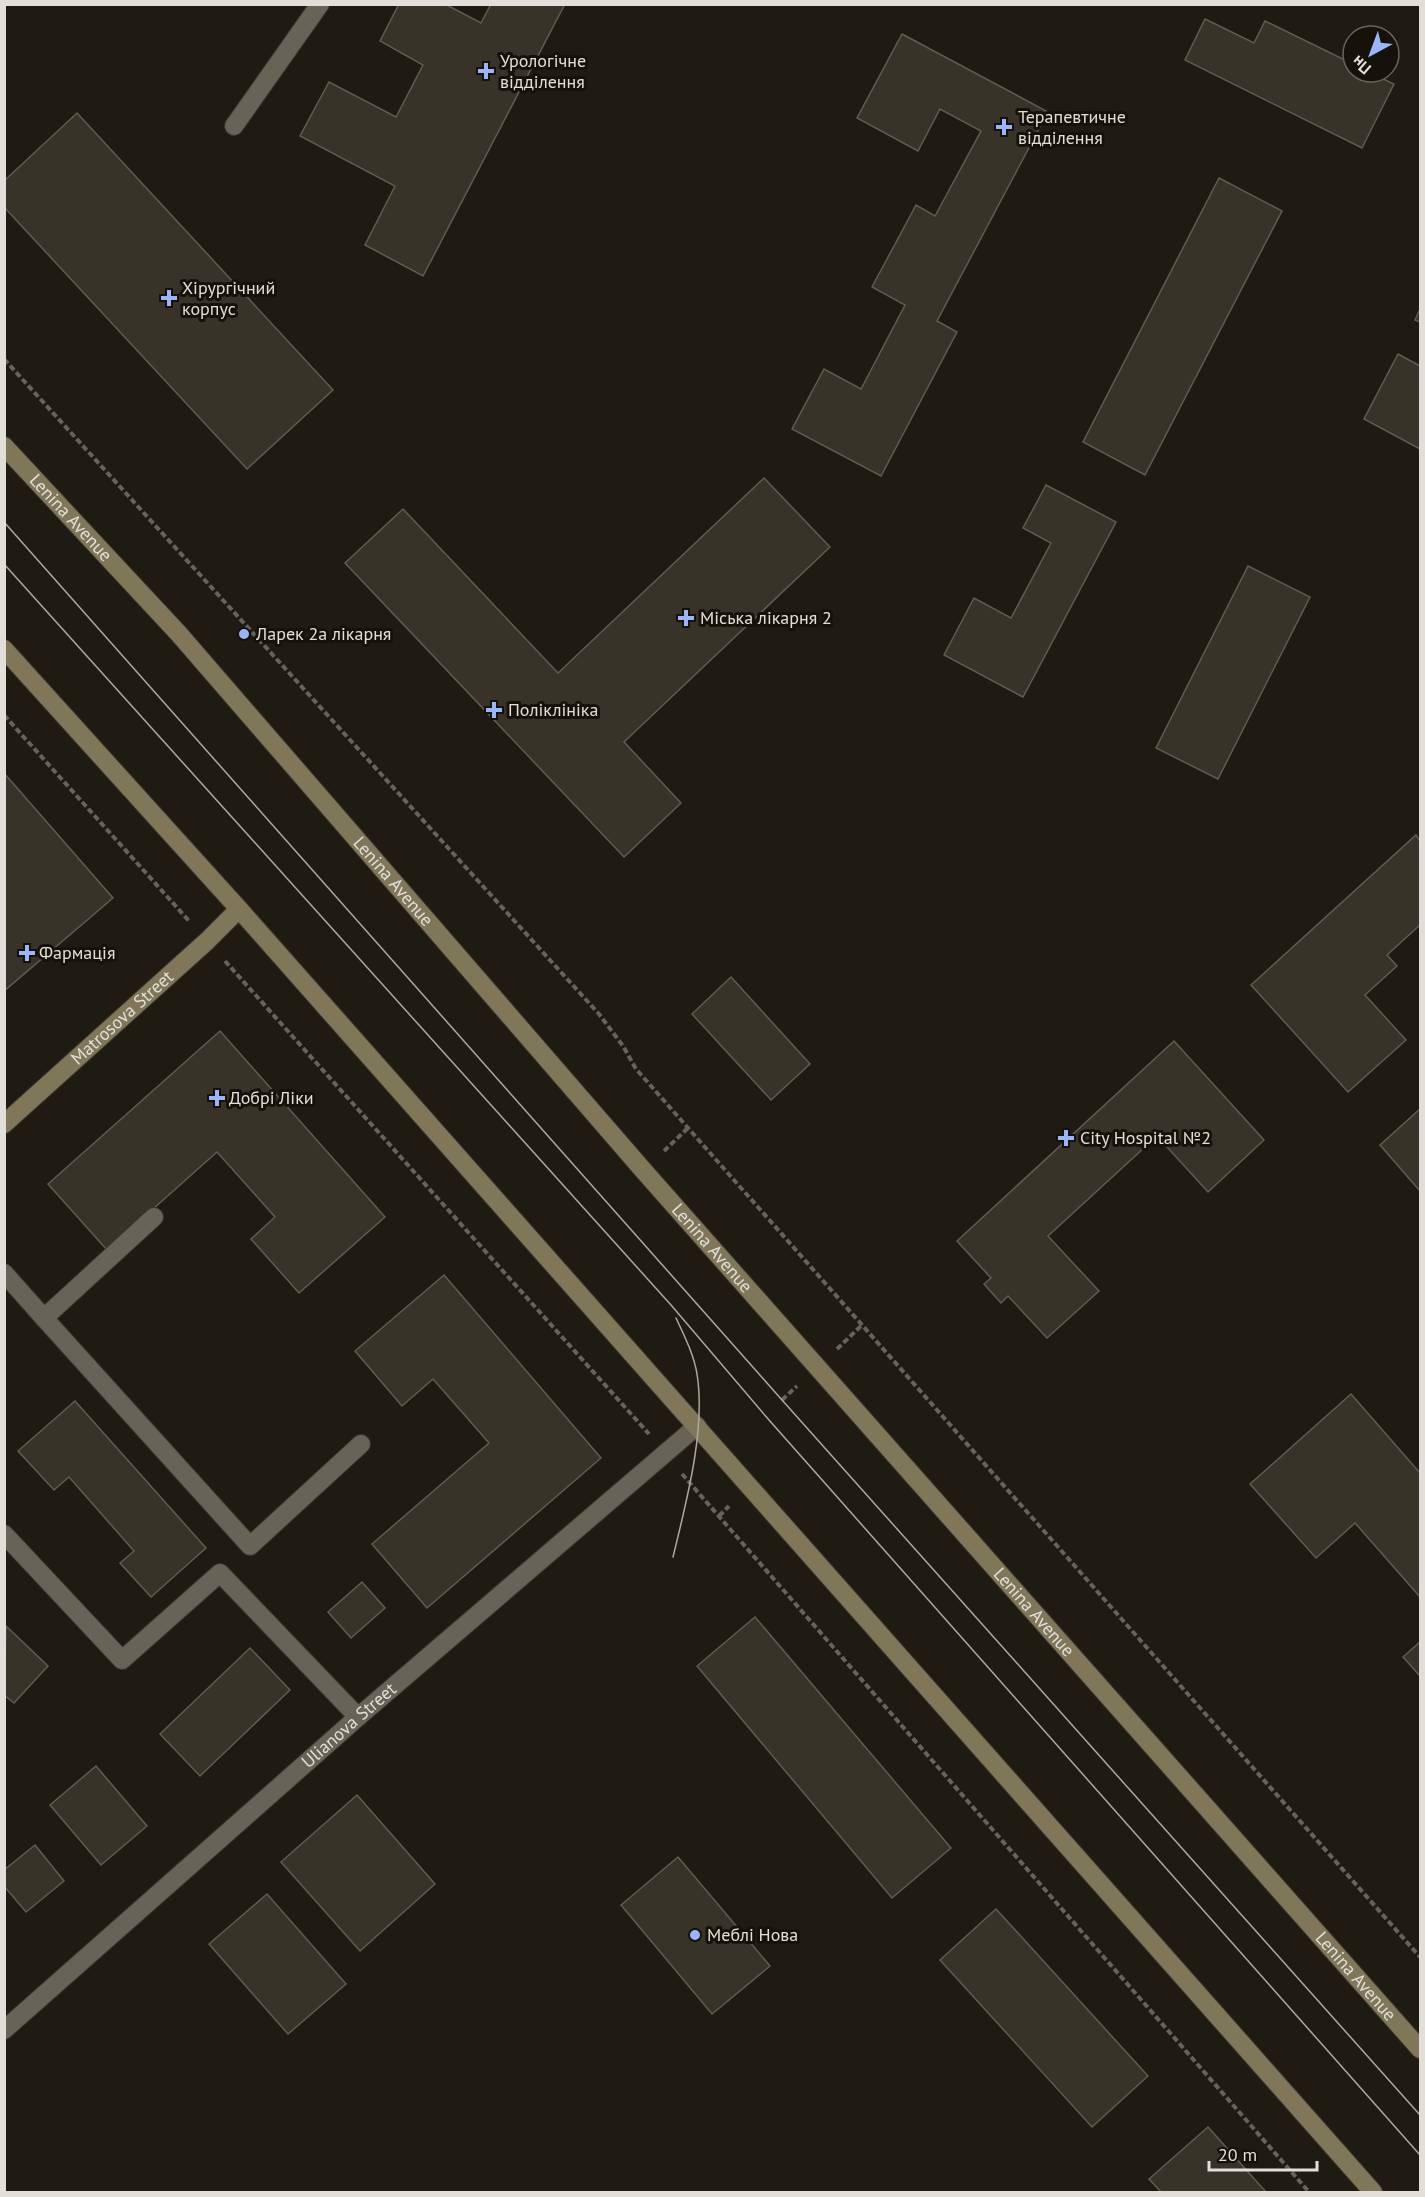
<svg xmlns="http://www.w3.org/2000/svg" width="1425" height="2197" font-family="'PT Sans',sans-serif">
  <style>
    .building { fill: #373329; stroke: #605c50; stroke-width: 1.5 }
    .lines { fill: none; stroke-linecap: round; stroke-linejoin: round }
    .lane-casing { stroke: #393631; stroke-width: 20 }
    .street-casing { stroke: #393631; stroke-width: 20 }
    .secondary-casing { stroke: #393631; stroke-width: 20 }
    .path { stroke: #66635b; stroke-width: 4; stroke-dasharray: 6 3; stroke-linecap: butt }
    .lane { stroke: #676357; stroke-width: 18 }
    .street { stroke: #676357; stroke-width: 18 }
    .secondary { stroke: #807658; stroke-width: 18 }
    .tram { stroke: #aca9a2; stroke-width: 1.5 }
    .poi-dot { fill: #9bb5fd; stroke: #161209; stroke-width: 2 }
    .labels { text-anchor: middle; stroke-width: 6; stroke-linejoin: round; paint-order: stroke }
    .poi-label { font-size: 18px; fill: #e2dfd9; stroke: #161209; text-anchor: start }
    .street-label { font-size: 18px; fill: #e2dfd9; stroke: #161209 }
  </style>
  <rect width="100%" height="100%" fill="#1f1b12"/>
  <g class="building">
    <polygon points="399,4 445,4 481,23 491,4 565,4 423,276 365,245 395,186 300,136 329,82 396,117 423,65 380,41"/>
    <polygon points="1205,19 1254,43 1265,21 1353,64 1353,72 1369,72 1394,84 1362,148 1185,60"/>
    <polygon points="902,34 1048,112 937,321 957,332 881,476 792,429 824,369 861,389 905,305 872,287 916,205 935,216 981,131 940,109 918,151 857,118"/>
    <polygon points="77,113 333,390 247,469 4,207 4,181"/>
    <polygon points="1219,178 1282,211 1145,475 1083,442"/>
    <polygon points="1420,309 1420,322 1415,320"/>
    <polygon points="1398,354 1420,366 1420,449 1364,419"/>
    <polygon points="764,478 830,547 624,742 681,803 624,857 345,563 403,509 558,673"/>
    <polygon points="1046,485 1116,522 1023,697 944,655 974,598 1011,618 1051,543 1023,528"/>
    <polygon points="1248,566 1310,597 1218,779 1156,748"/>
    <polygon points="4,773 113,898 4,991"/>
    <polygon points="1416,835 1420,841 1420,925 1387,955 1397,966 1365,995 1406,1040 1348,1092 1251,985"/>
    <polygon points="731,977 810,1064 771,1100 692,1014"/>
    <polygon points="220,1031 385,1217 299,1293 251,1239 275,1217 217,1152 107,1250 48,1184"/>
    <polygon points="1174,1041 1264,1140 1208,1192 1157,1136 1048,1236 1099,1291 1047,1338 1008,1296 1001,1303 984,1284 991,1278 957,1241"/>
    <polygon points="1420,1109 1420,1191 1380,1145"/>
    <polygon points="444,1275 601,1458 427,1608 372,1544 489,1443 433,1379 402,1406 355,1351"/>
    <polygon points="1351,1394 1420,1473 1420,1597 1355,1523 1316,1558 1250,1484"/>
    <polygon points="75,1401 206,1548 151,1597 120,1563 134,1551 69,1477 54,1490 18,1451"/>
    <polygon points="362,1582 385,1608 351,1638 328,1612"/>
    <polygon points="755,1617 951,1848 892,1898 697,1666"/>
    <polygon points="6,1626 48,1666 14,1703 4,1695"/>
    <polygon points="1420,1642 1420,1676 1403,1657"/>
    <polygon points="250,1648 290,1690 200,1776 160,1734"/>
    <polygon points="96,1766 147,1826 101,1865 50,1805"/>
    <polygon points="357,1795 435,1884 360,1951 281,1862"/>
    <polygon points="35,1845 64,1881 26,1912 4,1886 4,1870"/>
    <polygon points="678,1857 770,1966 712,2014 621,1905"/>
    <polygon points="267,1894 346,1984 288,2034 209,1944"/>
    <polygon points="996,1909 1148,2076 1092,2127 940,1960"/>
    <polygon points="1208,2127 1266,2192 1161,2192 1149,2179"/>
  </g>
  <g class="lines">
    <defs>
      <g id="lane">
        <polyline points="234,126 320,4"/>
        <polyline points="4,1273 44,1318 154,1217"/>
        <polyline points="44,1318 250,1546 361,1444"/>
        <polyline points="4,1534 122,1660 220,1573 358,1717"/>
      </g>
      <g id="street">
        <path id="s1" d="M 4,2030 L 358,1717 L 697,1426"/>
      </g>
      <g id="secondary">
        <path id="s2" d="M 4,446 L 179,634 L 643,1170 L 1420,2049"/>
        <polyline points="4,649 239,909 1373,2192"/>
        <path id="s3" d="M 4,1124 L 207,941 L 239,909"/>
      </g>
    </defs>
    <use href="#lane" class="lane-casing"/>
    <use href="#street" class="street-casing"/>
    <use href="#secondary" class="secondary-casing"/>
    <g class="path">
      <polyline points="4,359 599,1014 623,1046 636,1069 1420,1957"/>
      <polyline points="4,715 190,922"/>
      <polyline points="225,961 649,1434"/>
      <polyline points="664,1151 689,1127"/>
      <polyline points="837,1349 862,1325"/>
      <polyline points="782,1400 797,1386"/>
      <polyline points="682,1474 1309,2192"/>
      <polyline points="719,1516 729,1506"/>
    </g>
    <use href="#lane" class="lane"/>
    <use href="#street" class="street"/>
    <use href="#secondary" class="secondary"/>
    <g class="tram">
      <polyline points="4,522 782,1400 1420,2115"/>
      <polyline points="4,564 671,1305 769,1420 1420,2155"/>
      <path d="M 673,1557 C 686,1503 706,1430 697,1374 C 694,1355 684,1335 676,1318"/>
    </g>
  </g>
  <g class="poi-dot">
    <path d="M483 62h6v6h6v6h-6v6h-6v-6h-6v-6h6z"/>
    <path d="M1001 118h6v6h6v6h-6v6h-6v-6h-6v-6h6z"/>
    <path d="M166 289h6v6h6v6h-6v6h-6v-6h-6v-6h6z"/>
    <path d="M683 609h6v6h6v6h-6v6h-6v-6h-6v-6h6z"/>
    <circle cx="244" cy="634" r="6"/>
    <path d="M491 701h6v6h6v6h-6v6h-6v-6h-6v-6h6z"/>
    <path d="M24 944h6v6h6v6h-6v6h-6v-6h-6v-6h6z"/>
    <path d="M214 1089h6v6h6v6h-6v6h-6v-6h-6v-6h6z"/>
    <path d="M1063 1129h6v6h6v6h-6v6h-6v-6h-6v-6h6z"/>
    <circle cx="695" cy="1935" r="6"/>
  </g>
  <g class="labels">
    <g class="poi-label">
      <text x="500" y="67">Урологічне<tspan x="500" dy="21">відділення</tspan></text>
      <text x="1018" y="123">Терапевтичне<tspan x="1018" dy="21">відділення</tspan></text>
      <text x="182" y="294">Хірургічний<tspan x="182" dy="21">корпус</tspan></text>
      <text x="700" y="624">Міська лікарня 2</text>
      <text x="256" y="640">Ларек 2а лікарня</text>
      <text x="508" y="716">Поліклініка</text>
      <text x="39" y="959">Фармація</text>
      <text x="229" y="1104">Добрі Ліки</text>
      <text x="1080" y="1144">City Hospital №2</text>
      <text x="707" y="1941">Меблі Нова</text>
    </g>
    <g class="street-label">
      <text dy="6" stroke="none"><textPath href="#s2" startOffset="98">Lenina Avenue</textPath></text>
      <text dy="6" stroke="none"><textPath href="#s2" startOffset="584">Lenina Avenue</textPath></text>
      <text dy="6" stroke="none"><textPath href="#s3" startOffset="159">Matrosova Street</textPath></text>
      <text dy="6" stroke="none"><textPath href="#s2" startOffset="1070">Lenina Avenue</textPath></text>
      <text dy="6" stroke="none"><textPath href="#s2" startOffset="1556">Lenina Avenue</textPath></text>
      <text dy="6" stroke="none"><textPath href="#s1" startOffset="460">Ulianova Street</textPath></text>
      <text dy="6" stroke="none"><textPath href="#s2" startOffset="2042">Lenina Avenue</textPath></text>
    </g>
  </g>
  <rect width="1425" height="2197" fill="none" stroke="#e2dfd9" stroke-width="12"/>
  <g transform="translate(1371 54) rotate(221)"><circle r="28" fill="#161209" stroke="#68645c" stroke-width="1.5"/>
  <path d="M0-4.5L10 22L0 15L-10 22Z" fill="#9bb5fd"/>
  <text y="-9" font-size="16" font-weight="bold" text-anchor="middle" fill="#e2dfd9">Пн</text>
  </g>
  <path d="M1209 2161v9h108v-9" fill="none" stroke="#e2dfd9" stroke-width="3"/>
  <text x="1218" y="2161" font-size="18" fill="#e2dfd9" stroke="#161209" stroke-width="4.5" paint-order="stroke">20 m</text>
</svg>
